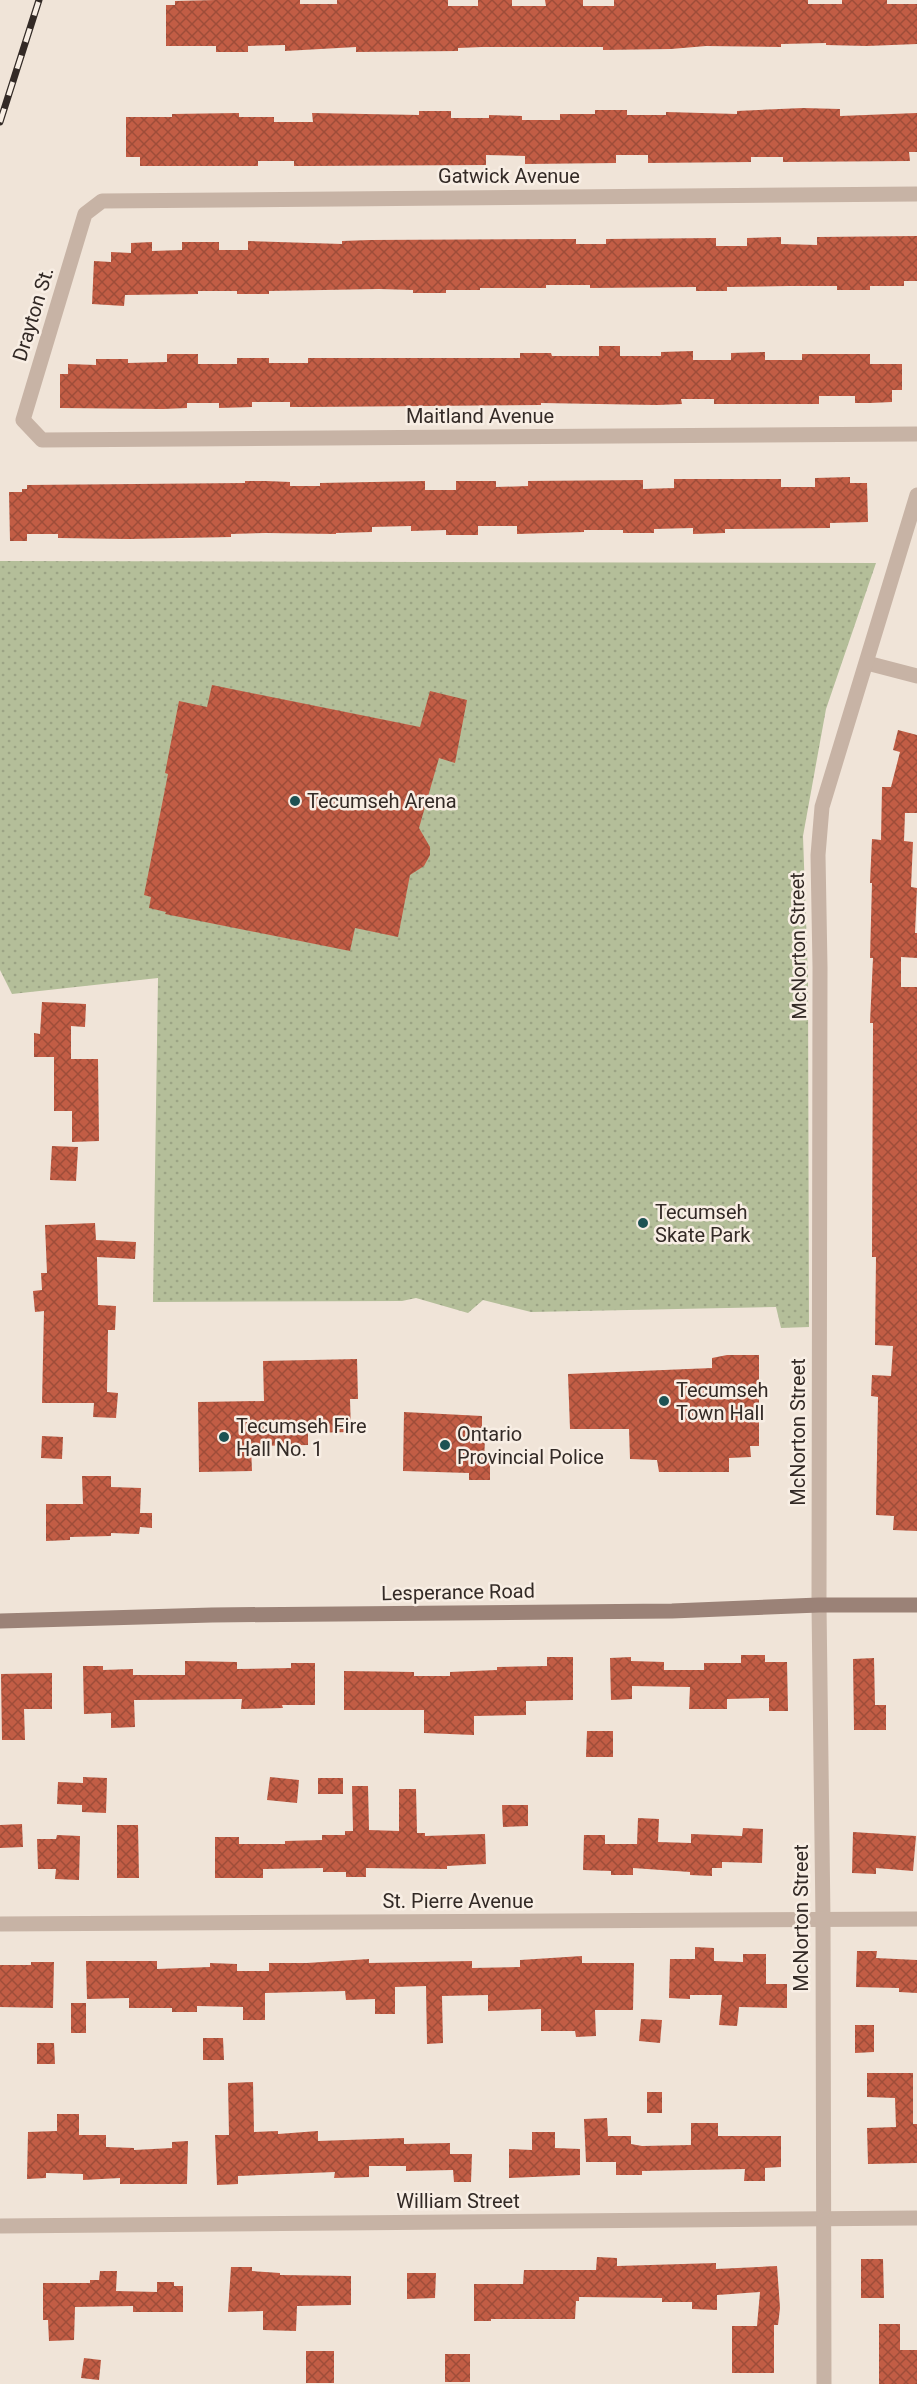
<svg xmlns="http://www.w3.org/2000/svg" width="917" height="2384" font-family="Roboto,sans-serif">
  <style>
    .park { fill: url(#park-dots) }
    .building { fill: url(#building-cross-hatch) }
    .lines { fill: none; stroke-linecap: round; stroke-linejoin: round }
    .minor { stroke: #c7b3a5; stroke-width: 15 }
    .tertiary { stroke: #c7b3a5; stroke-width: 15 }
    .secondary { stroke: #9b8277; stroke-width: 15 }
    .rail-casing { stroke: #332a26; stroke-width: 7 }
    .rail { stroke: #f8eee4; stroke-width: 4.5; stroke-dasharray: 14; stroke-linecap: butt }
    .poi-dot { fill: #1d5253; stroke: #f8eee4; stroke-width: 2 }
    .labels { text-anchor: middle; stroke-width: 5; stroke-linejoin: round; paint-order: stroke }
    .street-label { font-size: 20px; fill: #332a26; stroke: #f8eee4 }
    .poi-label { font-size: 20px; fill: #332a26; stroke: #f8eee4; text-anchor: start }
  </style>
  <defs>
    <pattern id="park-dots" width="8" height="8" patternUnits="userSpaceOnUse" patternTransform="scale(1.5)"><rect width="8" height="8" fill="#b4be99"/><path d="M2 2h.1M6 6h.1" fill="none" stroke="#9ba384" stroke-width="1.8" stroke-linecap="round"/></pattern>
    <pattern id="building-cross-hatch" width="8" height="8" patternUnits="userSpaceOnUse" patternTransform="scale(1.5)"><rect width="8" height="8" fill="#c25d45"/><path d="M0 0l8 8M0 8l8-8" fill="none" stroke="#9e4d39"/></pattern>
  </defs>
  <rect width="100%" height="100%" fill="#f0e4d8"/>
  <polygon class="park" points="0,561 876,563 826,709 803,836 808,978 809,1327 781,1328 776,1307 531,1312 483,1300 468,1313 416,1298 402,1301 153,1302 158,978 12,994 0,970"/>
  <g class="building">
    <polygon points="215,0 300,0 300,4 337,4 337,0 448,0 448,6 478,6 478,0 512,0 512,6 546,6 545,0 583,0 583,6 614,6 614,0 808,0 808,4 842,4 842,0 887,0 887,4 917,4 917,44 867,46 826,45 826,43 781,44 781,47 706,46 671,49 603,50 603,47 482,47 458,48 458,51 356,52 356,47 285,51 285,45 248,46 248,52 216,52 216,46 166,46 166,5 175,5 175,1"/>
    <polygon points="803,108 840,109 840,116 917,113 917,152 909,152 910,161 783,162 783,157 751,157 751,162 648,163 648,155 616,155 616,163 525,164 525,156 486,155 486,165 310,166 294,166 294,161 258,161 258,166 140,166 140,157 126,157 126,117 172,117 172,114 239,113 239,117 274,117 274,122 313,122 312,113 419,115 419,111 451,111 451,118 489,118 489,115 522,116 522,120 560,120 560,114 595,114 595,110 627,110 627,115 666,115 666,112 737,114 737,111"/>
    <polygon points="917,236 917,281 904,281 904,286 870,286 870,290 837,290 837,286 788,286 727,287 727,291 696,291 696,287 590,288 590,285 546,285 546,288 480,288 480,290 446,290 446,293 413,293 413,290 379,289 269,291 269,294 237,294 237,291 198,291 198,294 125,295 124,306 92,304 94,261 111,262 111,252 131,253 131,243 152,242 152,251 182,250 182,242 219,242 219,250 248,250 248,241 342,244 342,241 370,240 576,239 576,244 606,244 606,239 716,238 716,246 747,246 747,238 781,237 781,244 817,245 817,237"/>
    <polygon points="599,346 620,346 620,356 661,356 661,352 693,351 693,360 731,360 731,353 765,352 765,360 802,360 802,354 870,354 870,364 902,364 902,390 892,390 892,402 870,403 855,403 855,396 819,396 819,404 714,404 714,399 681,399 682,404 657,405 541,403 541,405 311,407 290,407 290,402 252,402 252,407 219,408 219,403 187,403 187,408 163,409 60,408 60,374 68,374 68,364 96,365 96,359 128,359 128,363 167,362 167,354 198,354 198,364 237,364 237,358 269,358 269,363 308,363 308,358 520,358 520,353 551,353 552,356 599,356"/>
    <polygon points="850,477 850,483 867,483 868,522 830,523 830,528 725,529 725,533 693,534 693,528 654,529 654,533 623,533 623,530 584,530 584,532 517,534 517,526 478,526 478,535 446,535 446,530 411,531 411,526 372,527 372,532 336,533 336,534 266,533 231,534 231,537 129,539 58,538 58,534 27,534 27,541 10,541 9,492 22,492 22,489 27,489 27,485 245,483 245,481 266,481 290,482 290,486 320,486 320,483 425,481 425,490 456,490 456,481 496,481 496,487 528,486 528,481 643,480 643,489 674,488 674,479 781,479 781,487 815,487 815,478"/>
    <polygon points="212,685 420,727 430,691 467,700 455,763 439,758 419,828 430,847 430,855 424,866 410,875 398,937 355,928 350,951 165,914 166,912 149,908 151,897 144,895 168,774 165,773 179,701 207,707"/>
    <polygon points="898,730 917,735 917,813 905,813 904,841 913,842 911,887 917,888 915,933 917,933 917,958 901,957 901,987 917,987 917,1531 893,1530 894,1516 876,1515 878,1397 871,1396 872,1375 891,1376 893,1346 875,1345 876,1257 872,1257 873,1023 870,1023 873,958 870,958 872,883 870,883 872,839 881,840 882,787 891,787 900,752 893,750"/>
    <polygon points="42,1002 86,1004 85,1027 71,1026 71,1059 98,1059 99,1141 72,1142 72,1111 54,1111 54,1057 34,1057 34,1033 40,1034"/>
    <polygon points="52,1146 78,1147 76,1181 50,1180"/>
    <polygon points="95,1223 96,1240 136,1242 135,1259 97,1257 98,1305 116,1306 115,1330 108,1330 107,1392 118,1393 116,1418 93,1417 94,1403 42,1403 44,1311 35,1312 33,1291 42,1290 41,1273 47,1273 45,1225"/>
    <polygon points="727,1355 759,1355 759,1446 750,1446 751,1457 729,1458 729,1472 659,1472 657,1460 630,1459 629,1429 570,1429 568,1374 712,1368 712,1358"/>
    <polygon points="357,1359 358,1399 350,1399 351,1432 308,1433 308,1445 251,1446 252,1471 199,1472 198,1402 264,1401 263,1361"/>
    <polygon points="404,1412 482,1416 482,1438 485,1438 484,1462 490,1462 490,1480 469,1480 469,1473 403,1471"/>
    <polygon points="42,1436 63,1437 62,1459 41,1458"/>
    <polygon points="82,1476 111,1476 111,1487 141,1488 140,1513 152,1513 152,1528 140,1527 139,1534 111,1533 111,1536 70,1537 70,1540 46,1541 46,1504 83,1504"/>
    <polygon points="741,1655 765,1655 765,1662 787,1662 788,1711 769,1711 769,1698 727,1699 727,1709 689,1709 690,1687 632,1686 632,1699 611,1700 610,1658 631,1657 631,1661 664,1662 664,1670 704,1670 704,1663 741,1663"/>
    <polygon points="547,1657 573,1657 573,1700 526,1701 526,1715 474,1716 474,1735 424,1733 424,1710 344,1710 344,1671 414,1672 414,1676 450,1676 450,1672 497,1670 497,1667 547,1666"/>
    <polygon points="874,1658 875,1705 886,1705 886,1730 854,1730 853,1659"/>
    <polygon points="185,1661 237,1662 237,1669 291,1668 291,1663 315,1663 315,1705 282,1705 283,1708 241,1709 242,1699 134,1700 135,1727 111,1728 111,1713 84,1714 83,1666 103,1666 103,1670 133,1669 133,1675 185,1675"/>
    <polygon points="52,1673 52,1709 24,1709 25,1740 2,1740 1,1674"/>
    <polygon points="587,1731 613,1731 613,1757 586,1757"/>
    <polygon points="83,1777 107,1778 106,1813 82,1812 82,1805 57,1804 58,1782 83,1783"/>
    <polygon points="270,1777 299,1780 297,1803 267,1800"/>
    <rect x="318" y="1778" width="25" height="16"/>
    <polygon points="352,1786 368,1786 369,1830 399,1831 399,1789 416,1789 417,1833 425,1833 425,1836 485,1834 486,1864 447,1866 447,1869 366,1868 366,1877 346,1877 346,1872 323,1872 323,1868 263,1869 263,1878 215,1878 215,1837 239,1837 239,1844 285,1844 285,1841 322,1840 322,1835 345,1835 345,1831 353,1831"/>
    <polygon points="502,1805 528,1805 528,1826 503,1827"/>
    <polygon points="638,1818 659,1819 658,1842 691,1843 691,1834 742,1836 743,1828 763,1829 762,1863 722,1862 722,1868 712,1868 712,1876 690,1875 690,1872 633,1868 633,1875 611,1875 611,1871 583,1870 584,1835 605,1835 605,1844 637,1844"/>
    <polygon points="22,1824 23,1847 0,1848 0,1825"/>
    <polygon points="117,1825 138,1825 139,1878 117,1878"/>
    <polygon points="853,1832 916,1836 913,1871 876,1868 876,1874 852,1873"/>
    <polygon points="57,1835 80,1836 79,1880 55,1879 56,1869 38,1869 37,1839 56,1839"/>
    <polygon points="695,1947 714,1948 714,1961 743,1962 743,1954 766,1954 766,1984 787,1984 787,2008 739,2007 737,2026 719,2025 722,1995 690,1995 690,1999 669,1998 670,1959 695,1959"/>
    <polygon points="857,1951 877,1951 876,1958 917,1960 917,1993 899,1992 899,1988 856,1987"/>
    <polygon points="582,1956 582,1963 634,1963 633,2010 595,2010 596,2036 576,2037 575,2031 541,2031 541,2009 488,2011 488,1995 442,1996 443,2043 427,2044 426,1986 395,1987 395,2014 375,2014 375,1999 346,2000 345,1991 265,1993 265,2020 243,2020 243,2007 197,2006 197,2012 172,2012 172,2008 129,2008 129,1998 87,1999 86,1961 157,1961 157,1969 210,1967 210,1963 237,1964 237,1971 269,1971 269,1963 307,1963 369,1959 369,1963 472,1961 472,1968 520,1967 520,1960"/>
    <polygon points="31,1962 54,1962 53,2008 0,2007 0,1965 31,1965"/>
    <rect x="71" y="2003" width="15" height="30"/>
    <polygon points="641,2019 662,2020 660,2043 639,2041"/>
    <polygon points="855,2025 874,2025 874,2052 855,2053"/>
    <polygon points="203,2038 223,2038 224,2060 203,2060"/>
    <polygon points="37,2043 54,2043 55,2064 37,2064"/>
    <polygon points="867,2073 913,2073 913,2124 917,2124 917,2163 868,2164 867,2128 896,2127 895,2098 867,2097"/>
    <polygon points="253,2082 254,2132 278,2131 278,2134 318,2131 318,2141 404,2138 404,2144 450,2143 450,2154 472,2154 471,2182 454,2182 453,2170 406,2171 406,2166 369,2166 369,2177 334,2178 335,2172 238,2176 238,2184 217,2185 215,2135 229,2135 228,2083"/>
    <rect x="647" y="2092" width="15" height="21"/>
    <polygon points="57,2114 79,2114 79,2135 106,2135 106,2147 134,2148 134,2150 172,2148 172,2142 188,2141 187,2184 120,2184 120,2178 83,2180 83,2174 46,2173 46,2178 27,2179 28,2132 57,2131"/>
    <polygon points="607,2118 608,2136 631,2136 631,2144 642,2146 691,2145 691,2123 718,2123 718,2136 781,2136 781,2167 765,2168 765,2181 744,2181 745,2169 642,2171 642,2175 616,2175 616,2162 586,2162 584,2119"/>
    <polygon points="532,2132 555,2132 555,2148 580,2149 580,2175 509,2178 509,2149 532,2150"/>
    <polygon points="597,2257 617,2258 617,2266 716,2263 716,2269 777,2266 780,2308 778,2325 774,2325 774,2373 732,2373 732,2326 757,2326 760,2292 717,2295 717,2310 692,2309 692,2302 662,2302 662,2298 579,2297 579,2301 576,2301 575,2319 491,2319 491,2321 474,2321 474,2284 523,2284 524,2270 596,2270"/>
    <polygon points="861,2259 883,2259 884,2298 861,2298"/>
    <polygon points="231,2267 252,2267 252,2271 280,2273 280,2275 351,2276 351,2305 297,2306 296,2331 263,2330 263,2311 228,2312"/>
    <polygon points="100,2271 117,2271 116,2291 157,2292 157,2282 174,2282 174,2286 183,2286 183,2312 133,2312 133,2306 75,2307 74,2340 49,2341 48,2320 43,2320 43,2283 90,2283 90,2280 99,2280"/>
    <polygon points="407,2273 436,2273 435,2298 407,2299"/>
    <polygon points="879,2324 900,2324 900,2350 917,2350 917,2384 879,2384"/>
    <rect x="306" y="2351" width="28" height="32"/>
    <rect x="445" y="2354" width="25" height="28"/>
    <polygon points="84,2358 101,2360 99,2380 81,2378"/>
  </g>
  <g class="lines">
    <g class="minor">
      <polyline points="917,194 102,201 85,214 23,420 42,440 917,434"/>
      <polyline points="867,663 917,676"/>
      <polyline points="0,1924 917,1919"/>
      <polyline points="0,2226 917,2218"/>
    </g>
    <polyline class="tertiary" points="824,2384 823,1920 819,1605 820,967 818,855 822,807 917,495"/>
    <polyline class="secondary" points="0,1621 212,1615 672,1611 819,1605 917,1605"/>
    <defs>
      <polyline id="rail" points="0,122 39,0"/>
    </defs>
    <use href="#rail" class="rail-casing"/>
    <use href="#rail" class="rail"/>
  </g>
  <g class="poi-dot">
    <circle cx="295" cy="801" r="6"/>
    <circle cx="643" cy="1223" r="6"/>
    <circle cx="664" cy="1401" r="6"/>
    <circle cx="224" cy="1437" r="6"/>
    <circle cx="445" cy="1445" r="6"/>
  </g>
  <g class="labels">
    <g class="street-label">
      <text x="509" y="183">Gatwick Avenue</text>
      <text transform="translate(33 314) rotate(-73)" y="7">Drayton St.</text>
      <text x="480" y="423">Maitland Avenue</text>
      <text transform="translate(798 946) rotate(-91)" y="7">McNorton Street</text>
      <text transform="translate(798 1432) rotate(-90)" y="7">McNorton Street</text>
      <text transform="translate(458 1592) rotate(-1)" y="7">Lesperance Road</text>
      <text x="458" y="1908">St. Pierre Avenue</text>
      <text transform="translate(801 1918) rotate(-90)" y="7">McNorton Street</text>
      <text x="458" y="2208">William Street</text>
    </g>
    <g class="poi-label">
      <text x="307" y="808">Tecumseh Arena</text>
      <text x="655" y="1219">Tecumseh<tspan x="655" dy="23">Skate Park</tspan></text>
      <text x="676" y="1397">Tecumseh<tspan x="676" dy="23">Town Hall</tspan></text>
      <text x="236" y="1433">Tecumseh Fire<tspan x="236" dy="23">Hall No. 1</tspan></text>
      <text x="457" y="1441">Ontario<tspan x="457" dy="23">Provincial Police</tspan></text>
    </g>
  </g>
</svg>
